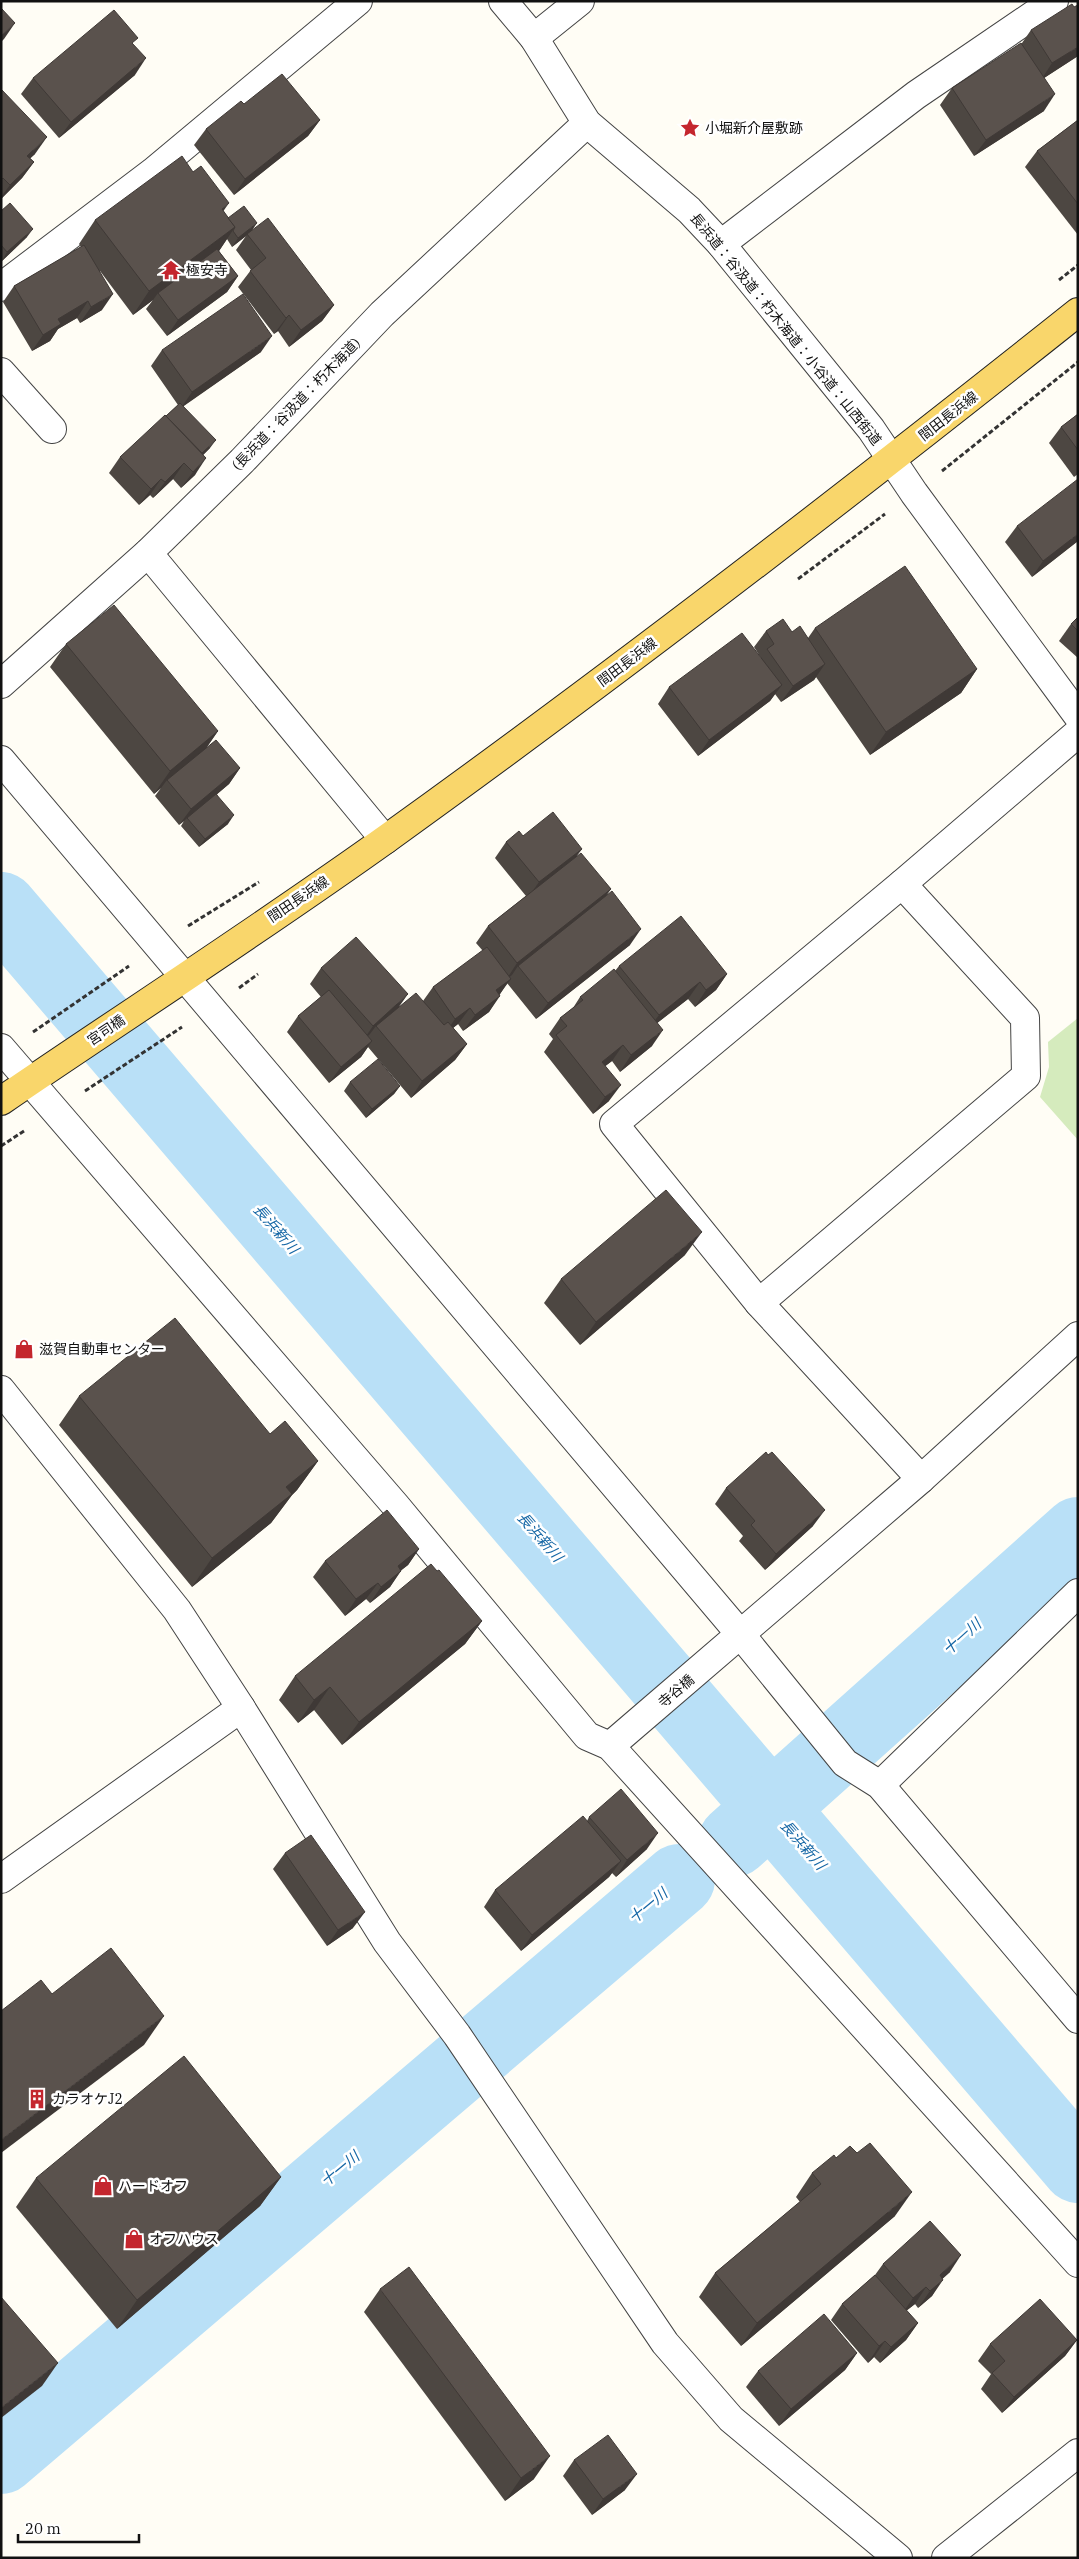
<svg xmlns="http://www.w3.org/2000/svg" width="1079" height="2559" font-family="'IBM Plex Serif','Noto Sans JP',serif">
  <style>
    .green { fill: #d5ebbd }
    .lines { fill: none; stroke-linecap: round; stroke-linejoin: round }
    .river { stroke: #b9e0f7; stroke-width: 72 }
    .minor-casing { stroke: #444; stroke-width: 30 }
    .major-casing { stroke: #222; stroke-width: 30 }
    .path { stroke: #333; stroke-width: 3; stroke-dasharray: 5 2.5; stroke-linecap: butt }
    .minor { stroke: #fff; stroke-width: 28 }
    .major { stroke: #f9d66b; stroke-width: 28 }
    .wall { fill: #4d4742 }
    .shaded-wall { fill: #3f3936 }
    .building { fill: #5a524d; stroke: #3f3936 }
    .labels { text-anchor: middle; stroke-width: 5; stroke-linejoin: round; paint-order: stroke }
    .poi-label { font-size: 14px; fill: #111; stroke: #fff; text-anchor: start }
    .street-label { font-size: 14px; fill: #111; stroke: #fff }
    .water-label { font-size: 15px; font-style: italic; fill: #1768a6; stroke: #fff }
  </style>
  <rect width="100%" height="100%" fill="#fffdf5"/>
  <polygon class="green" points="1078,1018 1078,1140 1040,1097 1049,1067 1048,1042"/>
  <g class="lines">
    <g class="river">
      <polyline points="1,908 1078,2167"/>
      <polyline points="734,1841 1078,1533"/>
      <polyline points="1,2458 679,1880"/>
    </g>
    <defs>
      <g id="minor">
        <polyline points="503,1 534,38 587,123 689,210 721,244 871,429 914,493 1078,716"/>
        <polyline points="534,38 580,1"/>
        <polyline points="721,244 916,95 1054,1"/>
        <polyline points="1,287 153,172 358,1"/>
        <polyline points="1,372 52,429"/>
        <polyline points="148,553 385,840"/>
        <polyline points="1,684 148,553 242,461 382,314 587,123"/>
        <polyline points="1,760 741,1635 845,1763 880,1785 1078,2019"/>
        <polyline points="1,1048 396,1506 587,1736 610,1746 1078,2263"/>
        <polyline points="759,1303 1026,1076 1025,1018 902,884"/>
        <polyline points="1,1390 177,1610 241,1708 387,1942 457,2035 665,2343 731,2419 898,2558"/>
        <polyline points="921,1479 759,1303 614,1124 902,884 1078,733"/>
        <polyline points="610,1746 921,1479 1078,1336"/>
        <polyline points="880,1785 1078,1593"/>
        <polyline points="1,1879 241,1708"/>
        <polyline points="946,2558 1078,2453"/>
      </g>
      <path id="major" d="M 1,1101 C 130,1013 262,928 389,837 C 624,668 852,492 1078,312"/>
    </defs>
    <use href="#minor" class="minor-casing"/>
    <use href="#major" class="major-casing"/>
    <g class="path">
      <polyline points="1059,280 1078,265"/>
      <polyline points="942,471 1078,362"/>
      <polyline points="798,579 885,514"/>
      <polyline points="188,926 259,882"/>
      <polyline points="239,988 258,974"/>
      <polyline points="33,1032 129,966"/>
      <polyline points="85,1091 182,1027"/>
      <polyline points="1,1146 24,1131"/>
    </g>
    <use href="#minor" class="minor"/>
    <use href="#major" class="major"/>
  </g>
  <g class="wall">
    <polygon points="1031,30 1078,56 1044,78 1044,111 974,156 940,105 952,88 1022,43"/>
    <polygon points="134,45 135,75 59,138 21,94 33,78"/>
    <polygon points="1,89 35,154 30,158 34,162 22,178 1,199"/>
    <polygon points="244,104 320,120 308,136 234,195 194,145 206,129"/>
    <polygon points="1078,120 1078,235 1025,167 1037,151"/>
    <polygon points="1,211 27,237 2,261 1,260"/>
    <polygon points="223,211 228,218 253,230 334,305 322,321 289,347 278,331 274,334 238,287 251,270 236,250 246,236 232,247 227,239 219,251 238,276 227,292 167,336 146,309 153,300 133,315 100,271 102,310 80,323 77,318 58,329 50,341 32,351 3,302 14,286 81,247 79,244 95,220"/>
    <polygon points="162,350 261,352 183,406 210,448 203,455 195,475 181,488 173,479 153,498 150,495 139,505 109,473 120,457 166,416 178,405 151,366"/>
    <polygon points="1078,414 1078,474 1074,477 1049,443 1061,427"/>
    <polygon points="1017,526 1078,541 1032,577 1005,542"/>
    <polygon points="1078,617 1078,658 1059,641 1071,624"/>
    <polygon points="815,628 977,669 961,693 870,755 816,677 814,680 781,702 775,694 770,701 698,756 658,704 669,687 761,658 754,647 766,631 792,632 808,638"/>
    <polygon points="66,644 218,731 207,747 240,768 229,784 217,794 228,824 199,847 181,826 184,821 179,825 155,796 161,788 154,794 50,667"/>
    <polygon points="523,836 582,849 576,856 611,889 606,895 630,945 536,1019 507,983 489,1012 463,1031 458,1024 453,1028 467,1044 455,1060 411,1098 368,1047 361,1057 329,1083 287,1032 298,1016 321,997 310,984 321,968 399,1007 423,1001 433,987 483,951 476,943 488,926 526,896 495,858 506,842"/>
    <polygon points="619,966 727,974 716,990 695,1007 688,999 657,1023 652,1046 620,1072 612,1061 605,1066 609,1101 593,1114 544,1052 553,1039 549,1034 560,1018 573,1008 580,997 615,971"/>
    <polygon points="350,1082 400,1086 394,1094 366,1118 344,1091"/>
    <polygon points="685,1255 580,1345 544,1303 561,1279"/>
    <polygon points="79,1396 270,1434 318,1461 297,1490 292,1495 271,1523 192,1587 59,1425"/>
    <polygon points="726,1488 813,1526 765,1570 739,1541 743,1536 715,1504"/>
    <polygon points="419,1549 408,1565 401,1570 390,1587 370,1603 366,1599 345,1616 313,1577 325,1561"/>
    <polygon points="482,1621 465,1644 342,1745 314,1710 298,1723 279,1700 295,1676"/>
    <polygon points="589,1817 647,1849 616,1877 612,1873 609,1877 521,1951 484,1907 495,1890 587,1821"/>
    <polygon points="285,1853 353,1928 327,1946 273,1869"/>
    <polygon points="812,2173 895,2216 741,2346 699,2297 715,2273 800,2202 796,2197"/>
    <polygon points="281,2177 260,2206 117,2329 16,2207 36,2178"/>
    <polygon points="883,2264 950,2272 942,2279 932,2296 918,2308 915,2304 906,2311 918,2323 906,2340 880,2363 874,2357 868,2363 831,2320 842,2304 875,2275"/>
    <polygon points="380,2289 534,2479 505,2501 364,2312"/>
    <polygon points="1077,2340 1065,2356 1002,2413 981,2389 991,2374 978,2361 990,2344"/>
    <polygon points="857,2353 845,2370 779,2426 746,2387 758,2371"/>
    <polygon points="574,2460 625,2490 592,2515 563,2476"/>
  </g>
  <g class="shaded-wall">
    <polygon points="15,23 4,39 1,42 1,36"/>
    <polygon points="1078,47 1078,56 1041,80 1052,63"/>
    <polygon points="146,58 135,75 59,138 71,122"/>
    <polygon points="1055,94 1044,111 974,156 986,140"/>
    <polygon points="320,120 308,136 234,195 245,179"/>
    <polygon points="47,137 35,154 16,172 27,156"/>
    <polygon points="34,162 22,178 1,199 1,197 10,185"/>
    <polygon points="229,203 213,226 222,209"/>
    <polygon points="257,223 251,232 247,234 246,236 232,247 238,238"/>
    <polygon points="235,227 219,251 158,293 153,300 133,315 149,291"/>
    <polygon points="33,229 27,237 2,261 7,252"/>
    <polygon points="238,276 227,292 167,336 178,320"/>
    <polygon points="113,294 102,310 80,323 91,307"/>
    <polygon points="88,301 77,318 58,329 50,341 32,351 43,335 58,319"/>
    <polygon points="334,305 322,321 289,347 301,330"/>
    <polygon points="289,315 278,331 274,334 286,318"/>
    <polygon points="272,336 261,352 181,408 192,392"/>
    <polygon points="216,440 210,448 189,469 195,460"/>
    <polygon points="206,458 195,475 181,488 193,472"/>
    <polygon points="184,463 173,479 153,498 165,482"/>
    <polygon points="161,479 150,495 139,505 151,489"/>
    <polygon points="1078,534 1078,541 1032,577 1043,561"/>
    <polygon points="825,664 814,680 781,702 793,686"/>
    <polygon points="977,669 961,693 870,755 886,732"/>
    <polygon points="782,685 770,701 698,756 709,740"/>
    <polygon points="218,731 202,754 167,780 161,788 154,794 170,771"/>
    <polygon points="240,768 229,784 188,819 187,818 184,821 179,825 191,809"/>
    <polygon points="234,815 228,824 199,847 205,839"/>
    <polygon points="582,849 570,865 527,899 539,882"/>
    <polygon points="611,889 599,906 518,966 512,975 506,980 517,963"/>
    <polygon points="641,929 630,945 536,1019 548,1003"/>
    <polygon points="727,974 716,990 695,1007 706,990"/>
    <polygon points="511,979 499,995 496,990"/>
    <polygon points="700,982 688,999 647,1031 659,1015"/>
    <polygon points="408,994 396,1011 376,1026 370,1034 362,1042 373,1026"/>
    <polygon points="500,996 489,1012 463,1031 475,1015"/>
    <polygon points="470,1008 458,1024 444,1035 455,1019"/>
    <polygon points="663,1030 652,1046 620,1072 631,1055"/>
    <polygon points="372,1041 361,1057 329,1083 341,1067"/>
    <polygon points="467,1044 455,1060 411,1098 422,1081"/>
    <polygon points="623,1045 612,1061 590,1078 602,1062"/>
    <polygon points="621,1085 609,1101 593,1114 605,1097"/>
    <polygon points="400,1086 394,1094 366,1118 372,1109"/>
    <polygon points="702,1232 685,1255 580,1345 596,1322"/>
    <polygon points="318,1461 297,1490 292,1495 271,1523 192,1587 212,1558 286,1487"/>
    <polygon points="825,1510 813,1526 765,1570 776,1554"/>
    <polygon points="419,1549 408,1565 388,1581 401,1571 390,1587 370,1603 381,1587 398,1566"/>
    <polygon points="378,1583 366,1599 345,1616 356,1599"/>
    <polygon points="482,1621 465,1644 342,1745 359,1722"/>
    <polygon points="330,1687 314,1710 298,1723 314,1700"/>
    <polygon points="658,1833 647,1849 616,1877 627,1860"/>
    <polygon points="621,1861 609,1877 521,1951 532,1935"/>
    <polygon points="365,1912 353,1928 327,1946 338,1930"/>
    <polygon points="164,2016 144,2045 1,2153 1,2140"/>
    <polygon points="281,2177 260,2206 117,2329 137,2300"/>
    <polygon points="912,2192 895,2216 741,2346 757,2323"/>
    <polygon points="961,2255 950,2272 928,2292 940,2275"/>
    <polygon points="943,2280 932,2296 918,2308 930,2291"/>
    <polygon points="926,2287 915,2304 902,2314 913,2298"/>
    <polygon points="918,2323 906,2340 880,2363 891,2347"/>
    <polygon points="1077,2340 1065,2356 1002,2413 1014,2397"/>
    <polygon points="885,2341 874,2357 868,2363 879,2346"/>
    <polygon points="857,2353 845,2370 779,2426 791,2409"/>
    <polygon points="58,2363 42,2386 1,2418 1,2408"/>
    <polygon points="550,2456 534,2479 505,2501 521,2478"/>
    <polygon points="637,2474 625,2490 592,2515 603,2499"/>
  </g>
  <g class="building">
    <polygon points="1072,4 1074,7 1078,5 1078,47 1052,63 1031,30"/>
    <polygon points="1,8 15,23 1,36"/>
    <polygon points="114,10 138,38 132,43 146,58 71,122 33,78"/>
    <polygon points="1021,43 1055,94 986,140 952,88"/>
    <polygon points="282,74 320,120 245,179 206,129 241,101 244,104"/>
    <polygon points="1,89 47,137 27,156 34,162 10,185 3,178 1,180"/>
    <polygon points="1078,120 1078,204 1037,151"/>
    <polygon points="182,156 193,172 201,166 229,203 222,209 235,227 149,291 95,220"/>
    <polygon points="10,203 33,229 7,252 1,245 1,211"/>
    <polygon points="244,206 257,223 238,238 233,231 235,227 228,218"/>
    <polygon points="268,218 334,305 301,330 289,315 286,318 250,271 266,258 247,234"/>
    <polygon points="84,245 113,294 91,307 88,301 58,319 61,324 43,335 14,286"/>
    <polygon points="217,249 238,276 178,320 158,293"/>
    <polygon points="243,294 272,336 192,392 162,350"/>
    <polygon points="180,403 216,440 202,453 166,416"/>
    <polygon points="1078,414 1078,450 1061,427"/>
    <polygon points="165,415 206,458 193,472 184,463 165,482 161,479 151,489 120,457"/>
    <polygon points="1078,479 1078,534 1043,561 1017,526"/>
    <polygon points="905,566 977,669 886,732 815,628"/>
    <polygon points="114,605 218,731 170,771 66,644"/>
    <polygon points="1078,617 1078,631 1071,624"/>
    <polygon points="783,619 792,632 800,626 825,664 793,686 767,649 774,644 766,631"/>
    <polygon points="742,633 782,685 709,740 669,687"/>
    <polygon points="216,740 240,768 191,809 167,780"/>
    <polygon points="216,794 234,815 205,839 187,818"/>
    <polygon points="553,812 582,849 539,882 506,842 519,831 523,836"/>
    <polygon points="581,853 611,889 517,963 488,926"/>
    <polygon points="612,891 641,929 548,1003 518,966"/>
    <polygon points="681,916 727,974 706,990 700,982 659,1015 619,966"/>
    <polygon points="356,937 408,994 373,1026 321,968"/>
    <polygon points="487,947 511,979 496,990 500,996 475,1015 470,1008 455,1019 433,987"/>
    <polygon points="614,969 663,1030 631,1055 623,1045 602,1062 621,1085 605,1097 556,1035 567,1026 560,1018 583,1000 580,997"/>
    <polygon points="329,990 372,1041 341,1067 298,1016"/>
    <polygon points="416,993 444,1025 448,1022 467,1044 422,1081 376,1026"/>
    <polygon points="378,1059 400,1086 372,1109 350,1082"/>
    <polygon points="666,1190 702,1232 596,1322 561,1279"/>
    <polygon points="175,1318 270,1434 285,1421 318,1461 286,1487 292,1494 212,1558 79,1396"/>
    <polygon points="766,1452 768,1455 772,1452 825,1510 776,1554 751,1525 755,1521 726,1488"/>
    <polygon points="387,1510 419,1549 398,1566 401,1571 381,1587 378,1583 356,1599 325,1561"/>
    <polygon points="431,1564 437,1571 439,1570 482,1621 359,1722 330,1687 314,1700 295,1676"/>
    <polygon points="621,1789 658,1833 627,1860 589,1817"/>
    <polygon points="583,1816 621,1861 532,1935 495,1890"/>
    <polygon points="311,1835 365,1912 338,1930 285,1853"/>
    <polygon points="111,1948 164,2016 1,2140 1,2011 41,1980 52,1994"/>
    <polygon points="184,2056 281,2177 137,2300 36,2178"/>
    <polygon points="870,2143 912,2192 757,2323 715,2273 821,2184 812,2173 834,2155 836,2158 850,2146 857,2153"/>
    <polygon points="930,2221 961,2255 940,2275 943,2280 930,2291 926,2287 913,2298 883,2264"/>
    <polygon points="409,2267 550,2456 521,2478 380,2289"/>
    <polygon points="875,2275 918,2323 891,2347 885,2341 879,2346 842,2304"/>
    <polygon points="1,2297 58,2363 1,2408"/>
    <polygon points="1040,2299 1077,2340 1014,2397 992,2373 1005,2361 990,2344"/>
    <polygon points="824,2314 857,2353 791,2409 758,2371"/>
    <polygon points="608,2435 637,2474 603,2499 574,2460"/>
  </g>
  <defs>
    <symbol id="sight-bare" viewBox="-9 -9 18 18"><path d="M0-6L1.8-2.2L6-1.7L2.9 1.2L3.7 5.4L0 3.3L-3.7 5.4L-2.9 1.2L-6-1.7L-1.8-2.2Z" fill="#c4262e" stroke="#fff" stroke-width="2.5" paint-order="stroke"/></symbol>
    <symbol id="temple-bare" viewBox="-9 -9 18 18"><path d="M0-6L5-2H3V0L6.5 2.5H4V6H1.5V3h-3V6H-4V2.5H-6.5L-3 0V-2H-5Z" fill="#c4262e" stroke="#fff" stroke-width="2.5" paint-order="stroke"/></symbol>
    <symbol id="shop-bare" viewBox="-9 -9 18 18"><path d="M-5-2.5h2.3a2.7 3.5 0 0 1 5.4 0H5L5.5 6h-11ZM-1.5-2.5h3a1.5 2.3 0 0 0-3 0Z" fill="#c4262e" stroke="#fff" stroke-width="2.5" paint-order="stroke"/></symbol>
    <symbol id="building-bare" viewBox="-9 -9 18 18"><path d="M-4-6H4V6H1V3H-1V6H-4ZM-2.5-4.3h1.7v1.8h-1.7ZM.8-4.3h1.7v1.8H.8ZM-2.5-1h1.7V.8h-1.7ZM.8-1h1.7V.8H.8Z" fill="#c4262e" stroke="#fff" stroke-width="2.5" paint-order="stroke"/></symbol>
  </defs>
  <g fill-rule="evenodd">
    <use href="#sight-bare" x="676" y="114" width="28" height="28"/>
    <use href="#temple-bare" x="157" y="256" width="28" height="28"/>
    <use href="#shop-bare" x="10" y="1335" width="28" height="28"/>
    <use href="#building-bare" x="23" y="2085" width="28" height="28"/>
    <use href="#shop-bare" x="89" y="2172" width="28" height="28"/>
    <use href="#shop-bare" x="120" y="2225" width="28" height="28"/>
  </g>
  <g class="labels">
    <g class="poi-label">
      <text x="705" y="133">小堀新介屋敷跡</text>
      <text x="186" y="275">極安寺</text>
      <text x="39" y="1354">滋賀自動車センター</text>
      <text x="52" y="2104">カラオケJ2</text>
      <text x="118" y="2191">ハードオフ</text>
      <text x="149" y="2244">オフハウス</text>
    </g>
    <g class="street-label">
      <text transform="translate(786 329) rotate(51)" y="5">長浜道：谷汲道：朽木海道：小谷道：山西街道</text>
      <text transform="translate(296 404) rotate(-46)" y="5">(長浜道：谷汲道：朽木海道)</text>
      <text transform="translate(948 416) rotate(-38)" y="5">間田長浜線</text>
      <text transform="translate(627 662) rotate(-37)" y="5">間田長浜線</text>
      <text transform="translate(298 899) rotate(-34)" y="5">間田長浜線</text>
      <text transform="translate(106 1030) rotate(-34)" y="5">宮司橋</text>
      <text transform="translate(676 1691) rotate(-40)" y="5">寺谷橋</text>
    </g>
    <g class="water-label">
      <text transform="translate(276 1229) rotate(49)" y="5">長浜新川</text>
      <text transform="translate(540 1537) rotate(49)" y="5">長浜新川</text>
      <text transform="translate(962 1637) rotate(-42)" y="5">十一川</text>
      <text transform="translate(803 1845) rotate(49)" y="5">長浜新川</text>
      <text transform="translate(648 1906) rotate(-40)" y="5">十一川</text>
      <text transform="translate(340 2169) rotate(-40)" y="5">十一川</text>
    </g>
  </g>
  <rect width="1079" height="2559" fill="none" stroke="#111111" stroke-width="5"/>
  <path d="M18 2534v8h121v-8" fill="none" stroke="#111111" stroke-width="2.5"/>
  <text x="25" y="2534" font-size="15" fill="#111111" stroke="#ffffff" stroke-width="4" paint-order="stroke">20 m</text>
</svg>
